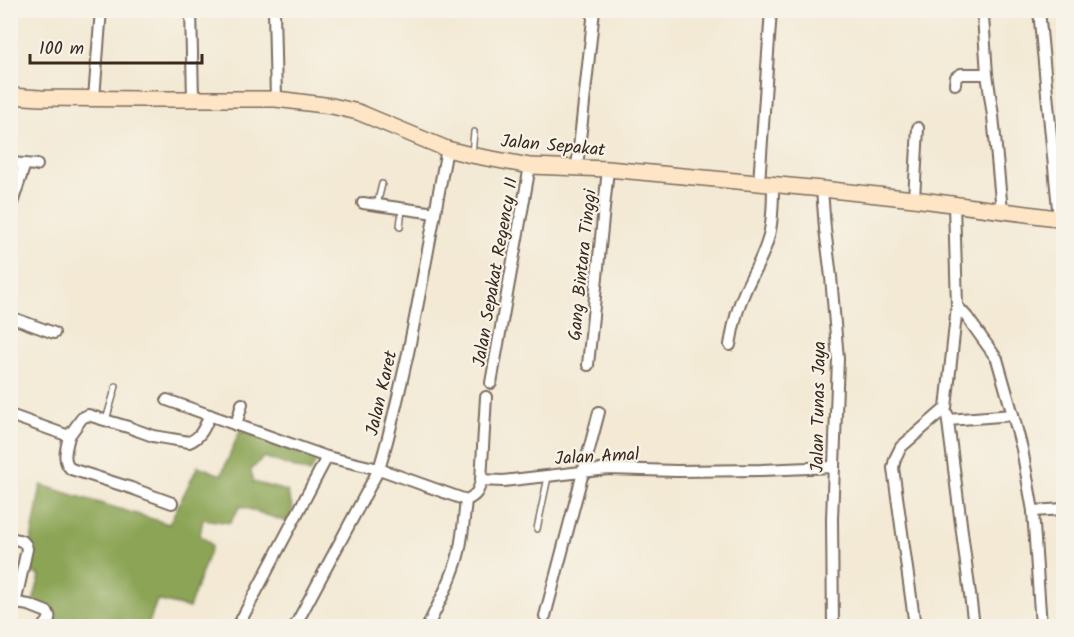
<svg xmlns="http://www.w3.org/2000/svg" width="1074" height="637" font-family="Kalam,sans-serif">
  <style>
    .forest { fill: #8ba455; stroke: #63673a; stroke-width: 1.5 }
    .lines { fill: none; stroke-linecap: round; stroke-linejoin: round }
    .service-casing { stroke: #7b6d5e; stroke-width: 8 }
    .minor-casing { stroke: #7b6d5e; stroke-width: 14 }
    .secondary-casing { stroke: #7b6d5e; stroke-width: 18 }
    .service { stroke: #fff; stroke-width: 5 }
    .minor { stroke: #fff; stroke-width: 10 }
    .secondary { stroke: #fde5c5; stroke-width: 15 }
    .labels { text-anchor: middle; stroke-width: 4.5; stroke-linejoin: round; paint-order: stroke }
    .street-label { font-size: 18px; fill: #3b2a1e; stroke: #f7f3e8 }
  </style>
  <rect width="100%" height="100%" fill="#f7f3e8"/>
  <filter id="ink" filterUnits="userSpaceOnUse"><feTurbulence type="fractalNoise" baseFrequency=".0167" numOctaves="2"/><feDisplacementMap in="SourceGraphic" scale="12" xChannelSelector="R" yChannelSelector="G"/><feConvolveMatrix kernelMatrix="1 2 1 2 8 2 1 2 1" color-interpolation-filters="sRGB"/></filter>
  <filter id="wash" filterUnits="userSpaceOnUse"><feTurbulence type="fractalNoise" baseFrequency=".008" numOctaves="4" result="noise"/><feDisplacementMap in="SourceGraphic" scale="24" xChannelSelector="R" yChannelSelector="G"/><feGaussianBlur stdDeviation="1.35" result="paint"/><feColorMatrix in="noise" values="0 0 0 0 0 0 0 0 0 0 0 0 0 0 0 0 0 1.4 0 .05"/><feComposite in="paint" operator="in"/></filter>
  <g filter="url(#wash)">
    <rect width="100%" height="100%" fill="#f3e9d4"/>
    <polygon class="forest" points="240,431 319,456 310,473 264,457 251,470 253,482 287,491 293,509 287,522 240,506 230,523 203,519 200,535 212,545 189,608 157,600 148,626 53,626 57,618 54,611 33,602 40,576 26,569 41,485 169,524 198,466 221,475"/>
  </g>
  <g filter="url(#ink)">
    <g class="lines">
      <defs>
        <g id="service">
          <polyline points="472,154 474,132"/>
          <polyline points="377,205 382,184"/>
          <polyline points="400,227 402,209"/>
          <polyline points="106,420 116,386"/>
          <polyline points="537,529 548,477"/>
        </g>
        <g id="minor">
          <polyline points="191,10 193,99"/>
          <polyline points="274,10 276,99"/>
          <polyline points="1039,10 1059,219"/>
          <polyline points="983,16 987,74 993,116 1002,211"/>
          <polyline points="955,84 956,77 961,74 987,74"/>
          <polyline points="94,98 101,10"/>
          <polyline points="10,163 37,165"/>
          <polyline points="577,167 594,10"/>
          <polyline points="759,183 771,10"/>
          <polyline points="822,189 825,229 831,277 838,359 832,519 833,626"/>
          <polyline points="914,199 918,128"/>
          <polyline points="363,203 435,213"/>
          <polyline points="10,209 25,164"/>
          <polyline points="957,306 967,317 997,359 1013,415"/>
          <polyline points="10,317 54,333"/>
          <path d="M 730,345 C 733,326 737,308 745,291 C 753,272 765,255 769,235 C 773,219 773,201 773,184"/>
          <polyline points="588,365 608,169"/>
          <polyline points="491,383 530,166"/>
          <path d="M 167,400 L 327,457 L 379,469 L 466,500 C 476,496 479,491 481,480 L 503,481 L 608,469 L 677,471 L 761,470 L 834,467"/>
          <polyline points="947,414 974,626"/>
          <path d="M 10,415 L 69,436 C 67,447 61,460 71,469 L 131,488 L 172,503"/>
          <polyline points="948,420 1013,415 1022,449 1033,511 1041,626"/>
          <polyline points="236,425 242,404"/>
          <path d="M 69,436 L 82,418 L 88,415 L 128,427 L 153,436 L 189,442 C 201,438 205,426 210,415"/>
          <polyline points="481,480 486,397"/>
          <polyline points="1033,511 1064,509"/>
          <path d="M 10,538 C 18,540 26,540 27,549 L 15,604"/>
          <path d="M 10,602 L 29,605 L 47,612 C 52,617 48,623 44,626"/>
          <polyline points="545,616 599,412"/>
          <polyline points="238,626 327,457"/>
          <path d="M 295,626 L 379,469 C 391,431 399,392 408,353 C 422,285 434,217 447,149"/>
          <path d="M 428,626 C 439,602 453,578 459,552 C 463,535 464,518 466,500"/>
          <polyline points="915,626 893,468 895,459 901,447 946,408 957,306 954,204"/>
        </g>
        <polyline id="secondary" points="10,96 41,98 143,99 276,99 332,106 358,112 447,149 471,155 530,166 608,169 822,189 914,199 1064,219"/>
      </defs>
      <use href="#service" class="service-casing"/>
      <use href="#minor" class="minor-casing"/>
      <use href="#secondary" class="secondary-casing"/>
      <use href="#service" class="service"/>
      <use href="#minor" class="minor"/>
      <use href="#secondary" class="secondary"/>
    </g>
  </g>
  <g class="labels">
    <g class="street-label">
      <text transform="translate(553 145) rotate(5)" y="6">Jalan Sepakat</text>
      <text transform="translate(582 265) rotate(-84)" y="6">Gang Bintara Tinggi</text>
      <text transform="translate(495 272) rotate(-80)" y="6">Jalan Sepakat Regency II</text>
      <text transform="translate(381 393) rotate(-77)" y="6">Jalan Karet</text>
      <text transform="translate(818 407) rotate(-89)" y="6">Jalan Tunas Jaya</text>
      <text transform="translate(597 456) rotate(-3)" y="6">Jalan Amal</text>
    </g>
  </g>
  <rect width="1074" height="637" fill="none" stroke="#f7f3e8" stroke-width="36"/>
  <path d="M30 54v9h172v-9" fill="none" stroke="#3b2a1e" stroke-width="3"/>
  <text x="39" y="54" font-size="18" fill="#3b2a1e" stroke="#f7f3e8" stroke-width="4.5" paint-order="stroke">100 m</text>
</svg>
